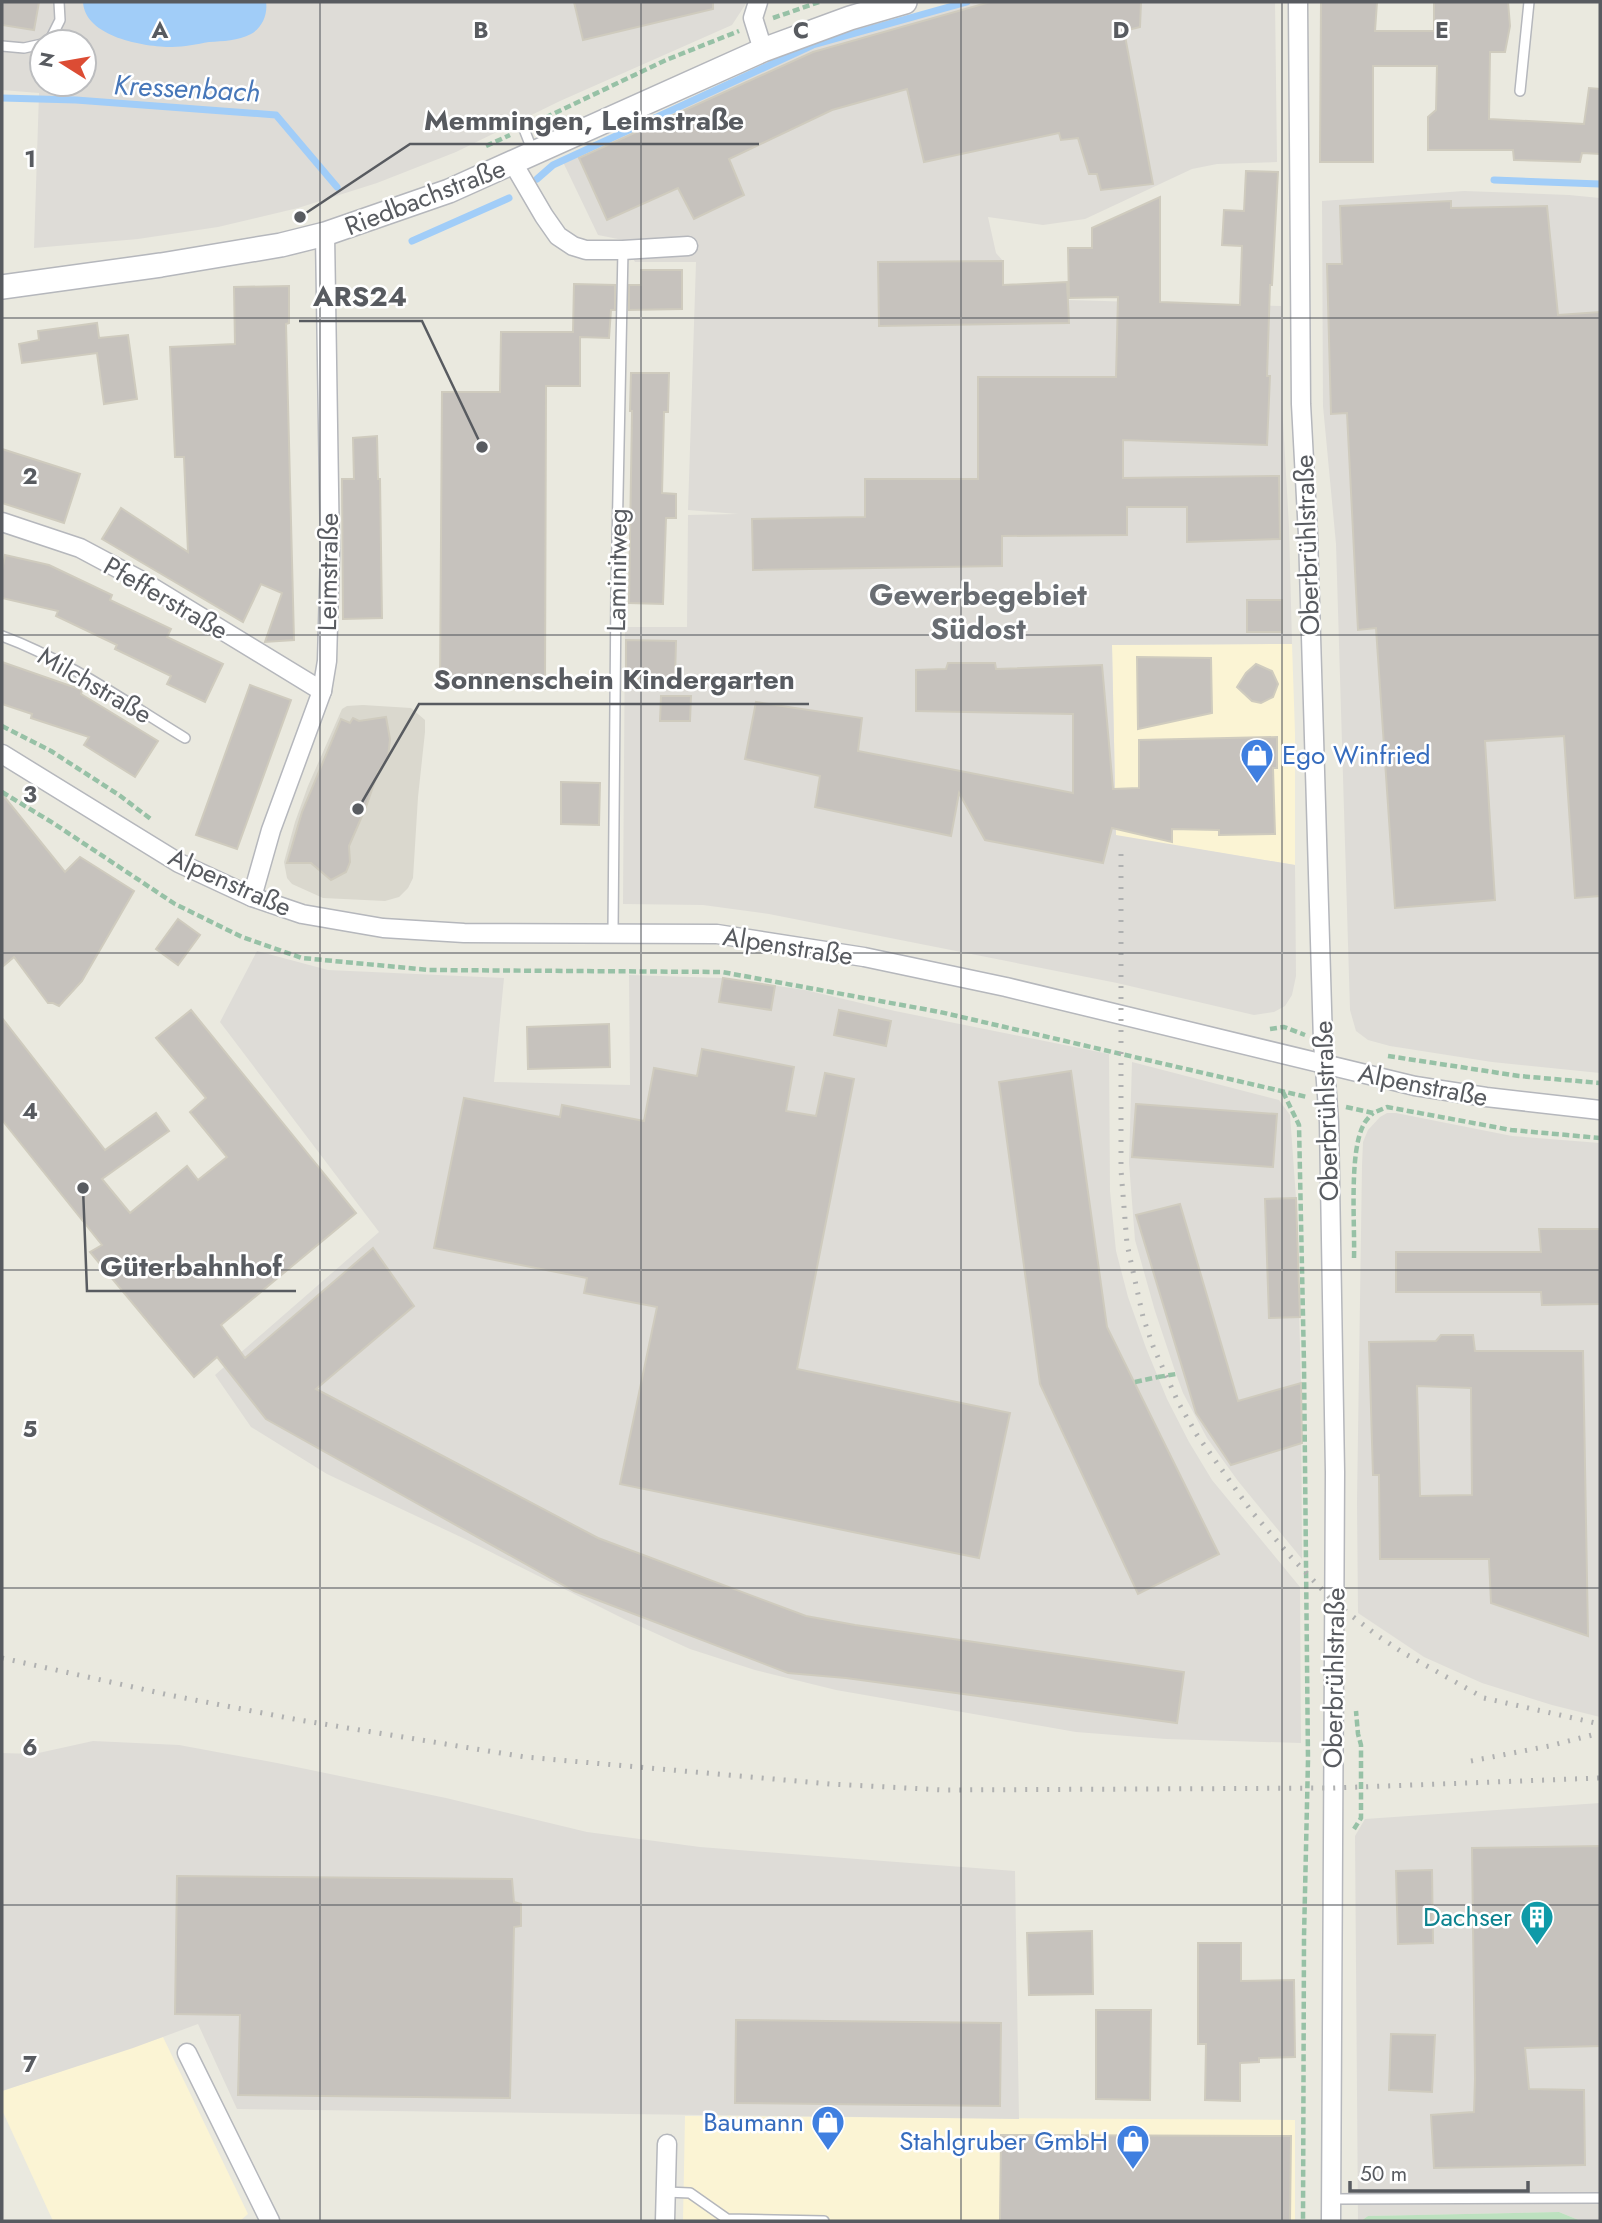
<svg xmlns="http://www.w3.org/2000/svg" width="1602" height="2223" font-family="Jost,sans-serif">
  <style>
    .commercial { fill: #fbf4d4 }
    .industrial { fill: #dedcd7; fill-rule: evenodd }
    .education { fill: #dad8ce }
    .green { fill: #bde1bf }
    .water { fill: #a1cdf8 }
    .lines { fill: none; stroke-linecap: round; stroke-linejoin: round }
    .stream { stroke: #a1cdf8; stroke-width: 7 }
    .building { fill: #c6c2bd; stroke: #cfcbbe; stroke-width: 2; fill-rule: evenodd }
    .service-casing { stroke: #b5b7bc; stroke-width: 12 }
    .minor-casing { stroke: #b5b7bc; stroke-width: 21 }
    .tertiary-casing { stroke: #b5b7bc; stroke-width: 26 }
    .path { stroke: #97c1a6; stroke-width: 4.5; stroke-dasharray: 7 3.5; stroke-linecap: butt }
    .service { stroke: #fff; stroke-width: 9 }
    .minor { stroke: #fff; stroke-width: 18 }
    .tertiary { stroke: #fff; stroke-width: 23 }
    .rail { stroke: #b0b1b1; stroke-width: 5; stroke-dasharray: 2 9; stroke-linecap: butt }
    .path-bridge { stroke: #97c1a6; stroke-width: 4.5; stroke-dasharray: 7 3.5; stroke-linecap: butt }
    .grid { fill: none; stroke: #585b60; stroke-width: 2; stroke-opacity: 0.55 }
    .labels { text-anchor: middle; stroke-width: 5; stroke-linejoin: round; paint-order: stroke }
    .street-label { font-size: 26px; fill: #585b60; stroke: #fff }
    .shop-label { font-size: 26px; fill: #366cbe; stroke: #fff; text-anchor: end }
    .culture-label { font-size: 26px; fill: #0d838f; stroke: #fff; text-anchor: end }
    .water-label { font-size: 28px; font-style: italic; fill: #4777b9; stroke: #fff }
    .quarter-label { font-size: 30px; font-weight: bold; fill: #696d72; stroke: #fff }
    .grid-label { font-size: 23px; text-anchor: middle; font-weight: bold; fill: #585b60; stroke: #fff; stroke-width: 5; stroke-linejoin: round; paint-order: stroke }
    .leader { fill: none; stroke: #585b60; stroke-width: 2.5 }
    .callout-dot { fill: #585b60; stroke: #fff; stroke-width: 2.5 }
    .callout-label { font-size: 28px; text-anchor: middle; font-weight: bold; fill: #585b60; stroke: #fff; stroke-width: 5; stroke-linejoin: round; paint-order: stroke }
  </style>
  <rect width="100%" height="100%" fill="#eae9df"/>
  <g class="commercial">
    <polygon points="1292,644 1295,733 1295,865 1116,836 1112,645"/>
    <polygon points="163,2037 248,2214 240,2221 53,2221 2,2110 2,2091"/>
    <polygon points="685,2116 1295,2120 1295,2221 683,2221"/>
  </g>
  <g class="industrial">
    <path d="M 2,2 L 747,2 L 732,25 L 560,101 L 456,152 L 377,183 L 298,208 L 218,227 L 138,239 L 34,248 L 39,93 L 2,90 ZM 42,42 L 84,42 L 84,84 L 42,84 Z"/>
    <polygon points="977,2 1275,2 1277,162 1217,164 1192,169 1085,219 1043,225 988,217 996,253 1003,261 1004,285 1067,282 1068,300 1281,306 1282,405 1289,526 1292,644 1112,645 1116,835 1295,865 1296,976 1292,995 1285,1006 1274,1012 1254,1015 1117,983 769,914 703,905 623,904 625,627 687,627 688,515 738,514 688,510 696,262 635,262 623,240 598,235 563,162 801,52 819,45"/>
    <polygon points="1464,191 1569,195 1600,198 1600,1073 1492,1062 1390,1046 1368,1040 1356,1031 1350,1010 1336,544 1323,406 1322,201"/>
    <polygon points="257,951 328,970 504,978 494,1082 630,1085 629,975 722,978 805,990 895,1011 1109,1054 1110,1191 1116,1251 1128,1297 1146,1348 1167,1399 1189,1442 1212,1480 1300,1587 1301,1743 1166,1739 1076,1732 836,1690 755,1670 690,1649 624,1619 465,1539 327,1474 251,1427 215,1375 379,1232 220,1022"/>
    <polygon points="1132,1062 1279,1100 1290,1115 1296,1198 1301,1383 1302,1559 1238,1481 1207,1438 1183,1393 1176,1374 1155,1311 1135,1240 1129,1163"/>
    <polygon points="1387,1113 1396,1113 1512,1136 1600,1143 1600,1717 1552,1705 1482,1683 1424,1657 1358,1613 1357,1502 1362,1166 1363,1142 1368,1130 1380,1117"/>
    <polygon points="93,1741 179,1745 277,1763 446,1798 587,1832 700,1847 1015,1871 1019,2119 237,2109 198,2024 133,2048 2,2091 2,1753 34,1754"/>
    <polygon points="1600,1803 1600,2221 1581,2221 1559,2212 1368,2216 1361,2221 1358,2221 1355,1836 1365,1819"/>
  </g>
  <polygon class="education" points="363,705 411,708 425,720 425,732 418,797 413,878 408,888 399,897 385,901 323,898 292,884 287,878 284,862 295,822 308,786 342,709 347,706"/>
  <polygon class="green" points="1559,2212 1581,2221 1361,2221 1368,2216"/>
  <path class="water" d="M 83,2 L 266,2 C 268,14 262,28 251,34 C 238,41 223,41 209,42 C 197,44 184,47 172,47 C 144,47 85,37 83,2 Z"/>
  <g class="lines">
    <g class="stream">
      <polyline points="2,98 76,100 276,115 337,187"/>
      <polyline points="537,179 553,165 813,45 967,2"/>
      <polyline points="1494,180 1600,184"/>
      <polyline points="412,241 509,198"/>
    </g>
  </g>
  <g class="building">
    <polygon points="2,2 39,2 34,30 2,25"/>
    <polygon points="574,2 713,2 713,9 583,40"/>
    <polygon points="990,2 1141,2 1140,27 1124,31 1153,184 1101,190 1097,174 1089,174 1078,138 1061,140 1059,133 924,162 907,89 832,110 729,159 744,195 694,219 678,188 607,220 579,158 813,52"/>
    <polygon points="1321,2 1377,2 1375,31 1434,31 1434,2 1508,2 1510,26 1505,52 1490,52 1489,119 1584,124 1589,88 1600,89 1600,154 1582,153 1580,162 1514,160 1513,150 1428,150 1428,117 1436,110 1437,66 1373,66 1373,162 1320,162"/>
    <polygon points="1246,171 1278,172 1272,285 1270,285 1267,376 1270,376 1267,445 1123,440 1123,478 1279,476 1280,539 1187,542 1187,507 1127,507 1127,535 1002,536 1002,566 753,570 752,519 865,517 865,479 978,479 978,377 1116,377 1118,297 1069,298 1068,248 1092,248 1092,228 1160,197 1160,302 1240,305 1242,246 1222,245 1224,210 1244,211"/>
    <polygon points="1451,201 1451,208 1547,206 1558,315 1600,312 1600,896 1575,898 1564,736 1485,741 1495,900 1395,908 1376,628 1358,630 1347,413 1331,414 1327,264 1342,264 1340,206"/>
    <polygon points="1003,261 1003,285 1067,282 1069,323 879,326 878,262"/>
    <polygon points="641,270 682,270 682,309 629,310 629,285 641,285"/>
    <polygon points="574,284 615,285 615,310 611,310 609,338 580,337 580,386 546,386 545,689 440,688 442,392 500,392 501,332 573,332"/>
    <polygon points="289,286 289,323 286,324 294,640 265,642 282,593 261,584 243,622 102,539 121,508 188,552 184,457 175,457 170,347 235,344 234,287"/>
    <polygon points="97,323 99,338 128,335 137,399 104,404 97,353 22,363 19,344 39,340 38,331"/>
    <polygon points="631,373 669,373 668,412 664,412 662,493 676,494 676,518 666,518 663,604 629,603 632,411 630,411"/>
    <polygon points="377,436 378,479 380,479 382,618 343,619 342,479 354,479 353,438"/>
    <polygon points="2,449 80,474 64,523 2,503"/>
    <polygon points="5,555 49,565 112,595 110,600 171,629 167,637 223,664 205,702 167,684 171,676 115,649 117,645 56,616 58,611 2,598 2,571"/>
    <rect x="1247" y="600" width="35" height="32"/>
    <polygon points="626,640 676,641 675,679 626,678"/>
    <polygon points="1137,657 1211,658 1212,713 1138,729"/>
    <polygon points="2,662 82,690 81,694 158,741 135,777 84,745 89,737 31,718 32,714 2,704"/>
    <polygon points="948,663 995,663 996,669 1102,665 1113,789 1139,788 1139,740 1277,737 1277,768 1273,768 1275,834 1219,835 1219,830 1172,829 1172,842 1112,828 1103,863 985,840 959,793 951,836 815,807 820,776 745,759 756,702 862,718 858,751 1073,793 1073,714 916,711 916,670 946,669"/>
    <polygon points="1256,664 1272,671 1278,684 1273,697 1261,703 1252,701 1237,687 1246,673"/>
    <polygon points="250,685 291,700 237,849 196,835"/>
    <polygon points="661,696 691,696 690,721 660,721"/>
    <polygon points="386,717 390,739 388,758 378,772 366,807 349,846 350,862 346,872 331,880 311,863 287,863 302,812 341,719 350,723 353,718 359,721"/>
    <polygon points="561,782 600,783 599,825 561,824"/>
    <polygon points="2,794 65,872 80,857 134,891 82,981 59,1006 53,1003 48,1003 14,957 2,967"/>
    <polygon points="178,919 200,935 178,965 156,949"/>
    <polygon points="723,978 775,986 771,1010 719,1002"/>
    <polygon points="191,1010 356,1213 221,1325 245,1358 373,1248 414,1306 316,1389 598,1538 806,1616 855,1625 1184,1672 1177,1723 846,1678 788,1673 574,1591 266,1419 217,1357 194,1377 90,1252 102,1245 2,1120 2,1018 105,1150 156,1113 169,1131 102,1179 130,1213 187,1166 198,1180 227,1157 190,1112 206,1098 156,1038"/>
    <polygon points="839,1010 891,1021 886,1046 834,1035"/>
    <polygon points="609,1024 610,1067 528,1069 527,1027"/>
    <polygon points="702,1049 794,1067 786,1111 816,1116 825,1073 854,1079 797,1369 1010,1413 979,1558 620,1484 657,1307 584,1293 587,1278 434,1248 464,1098 560,1117 562,1105 644,1121 654,1068 697,1076"/>
    <polygon points="1071,1071 1107,1327 1219,1554 1138,1594 1040,1384 999,1082"/>
    <polygon points="1136,1104 1277,1114 1273,1167 1132,1157"/>
    <polygon points="1296,1198 1300,1317 1269,1318 1265,1199"/>
    <polygon points="1180,1204 1238,1401 1301,1383 1302,1443 1231,1465 1196,1413 1136,1215"/>
    <polygon points="1539,1229 1600,1229 1600,1304 1542,1305 1541,1292 1396,1292 1396,1252 1541,1252"/>
    <path d="M 1441,1335 L 1473,1335 L 1475,1351 L 1583,1351 L 1588,1636 L 1491,1603 L 1489,1559 L 1380,1559 L 1379,1475 L 1373,1475 L 1369,1342 L 1436,1341 ZM 1417,1386 L 1471,1388 L 1472,1495 L 1420,1496 Z"/>
    <polygon points="1600,1846 1600,2046 1525,2048 1529,2089 1584,2090 1585,2165 1434,2168 1431,2115 1474,2112 1475,2079 1472,1848"/>
    <polygon points="1432,1870 1433,1943 1398,1944 1396,1871"/>
    <polygon points="177,1876 512,1879 514,1902 521,1904 521,1926 514,1927 510,2098 238,2095 240,2015 175,2014"/>
    <polygon points="1092,1931 1093,1994 1029,1995 1027,1933"/>
    <polygon points="1198,1943 1241,1943 1241,1981 1294,1980 1295,2057 1259,2058 1259,2062 1240,2063 1240,2101 1205,2100 1206,2044 1198,2044"/>
    <polygon points="1096,2010 1151,2010 1150,2100 1096,2099"/>
    <polygon points="736,2020 1001,2023 1000,2106 735,2103"/>
    <polygon points="1391,2034 1435,2035 1432,2092 1389,2090"/>
    <polygon points="1001,2135 1291,2136 1290,2221 1000,2221"/>
  </g>
  <g class="lines">
    <defs>
      <g id="service">
        <polyline points="47,42 50,40 60,20 59,2"/>
        <polyline points="2,46 24,48 42,44"/>
        <polyline points="1520,91 1529,2"/>
        <polyline points="524,129 533,152"/>
        <path d="M 2,636 C 67,660 126,702 185,738"/>
        <polyline points="613,932 616,592 623,250"/>
        <polyline points="666,2192 690,2193 727,2219 824,2221"/>
        <polyline points="1331,2199 1600,2198"/>
      </g>
      <g id="minor">
        <polyline points="758,2 753,18 763,50"/>
        <polyline points="1298,2 1301,404 1308,535 1323,1042 1329,1122 1335,1472 1331,2221"/>
        <polyline points="513,163 544,216 558,236 573,246 586,250 623,250 688,246"/>
        <polyline points="2,522 80,548 140,580 322,691"/>
        <polyline points="2,754 179,863 252,897 302,914 383,928 464,933 717,934 864,957 1006,987 1415,1086 1486,1097 1600,1110"/>
        <polyline points="252,897 271,830 322,691 327,661 330,553 325,234"/>
        <polyline points="187,2053 270,2221"/>
        <polyline points="665,2221 667,2144"/>
      </g>
      <polyline id="tertiary" points="2,287 161,265 281,245 325,234 449,191 763,50 850,18 905,2"/>
    </defs>
    <use href="#service" class="service-casing"/>
    <use href="#minor" class="minor-casing"/>
    <use href="#tertiary" class="tertiary-casing"/>
    <g class="path">
      <polyline points="773,18 819,2"/>
      <polyline points="536,122 666,60 739,31"/>
      <polyline points="486,146 510,135"/>
      <polyline points="2,726 51,751 119,795 152,820"/>
      <polyline points="2,792 53,823 175,904 242,937 302,958 429,970 722,972 940,1012 1307,1097"/>
      <polyline points="1270,1029 1284,1027 1305,1035"/>
      <polyline points="1388,1056 1519,1076 1600,1083"/>
      <polyline points="1283,1092 1299,1125 1304,1364 1308,1760 1304,1937 1303,2221"/>
      <polyline points="1346,1107 1373,1113 1387,1107 1511,1130 1600,1138"/>
      <path d="M 1354,1258 C 1355,1225 1349,1154 1363,1126 C 1365,1121 1369,1117 1373,1113"/>
      <polyline points="1135,1382 1158,1377"/>
      <polyline points="1354,1829 1361,1818 1361,1745 1358,1734 1356,1711"/>
    </g>
    <use href="#service" class="service"/>
    <use href="#minor" class="minor"/>
    <use href="#tertiary" class="tertiary"/>
    <g class="rail">
      <polyline points="1121,854 1121,1170 1127,1244 1143,1317 1153,1346 1178,1402 1197,1435 1252,1512 1291,1557 1335,1603 1378,1636 1402,1652 1484,1698 1600,1724"/>
      <polyline points="2,1658 169,1695 299,1720 525,1757 830,1784 944,1790 1143,1789 1333,1788 1600,1778"/>
      <polyline points="1471,1761 1549,1746 1600,1733"/>
    </g>
    <polyline class="path-bridge" points="1158,1377 1176,1374"/>
  </g>
  <path class="grid" d="M 320,2 L 320,2221M 641,2 L 641,2221M 961,2 L 961,2221M 1282,2 L 1282,2221M 2,318 L 1600,318M 2,635 L 1600,635M 2,953 L 1600,953M 2,1270 L 1600,1270M 2,1588 L 1600,1588M 2,1905 L 1600,1905"/>
  <defs>
    <symbol id="shop-pin" viewBox="-11 -11 22 30"><path d="M0 17L-7.5 6A9.5 9.5 0 1 1 7.5 6Z" fill="#3f7fe0" stroke="#fff"/><path d="M-5-2.5h2.3a2.7 3.5 0 0 1 5.4 0H5L5.5 6h-11ZM-1.5-2.5h3a1.5 2.3 0 0 0-3 0Z" fill="#fff"/></symbol>
    <symbol id="building-pin" viewBox="-11 -11 22 30"><path d="M0 17L-7.5 6A9.5 9.5 0 1 1 7.5 6Z" fill="#0f9aa8" stroke="#fff"/><path d="M-4-6H4V6H1V3H-1V6H-4ZM-2.5-4.3h1.7v1.8h-1.7ZM.8-4.3h1.7v1.8H.8ZM-2.5-1h1.7V.8h-1.7ZM.8-1h1.7V.8H.8Z" fill="#fff"/></symbol>
  </defs>
  <g fill-rule="evenodd">
    <use href="#shop-pin" x="1238" y="736" width="38" height="52"/>
    <use href="#building-pin" x="1518" y="1898" width="38" height="52"/>
    <use href="#shop-pin" x="809" y="2103" width="38" height="52"/>
    <use href="#shop-pin" x="1114" y="2122" width="38" height="52"/>
  </g>
  <g class="labels">
    <g class="street-label">
      <text transform="translate(425 197) rotate(-21)" y="9">Riedbachstraße</text>
      <text transform="translate(1307 545) rotate(-92)" y="9">Oberbrühlstraße</text>
      <text transform="translate(617 570) rotate(-89)" y="9">Laminitweg</text>
      <text transform="translate(328 572) rotate(-89)" y="9">Leimstraße</text>
      <text transform="translate(166 598) rotate(30)" y="9">Pfefferstraße</text>
      <text transform="translate(95 685) rotate(30)" y="9">Milchstraße</text>
      <text transform="translate(230 882) rotate(24)" y="9">Alpenstraße</text>
      <text transform="translate(788 946) rotate(9)" y="9">Alpenstraße</text>
      <text transform="translate(1423 1085) rotate(11)" y="9">Alpenstraße</text>
      <text transform="translate(1326 1111) rotate(-92)" y="9">Oberbrühlstraße</text>
      <text transform="translate(1334 1678) rotate(-89)" y="9">Oberbrühlstraße</text>
    </g>
    <g class="shop-label">
      <text x="1282" y="764" text-anchor="start">Ego Winfried</text>
      <text x="804" y="2131">Baumann</text>
      <text x="1108" y="2150">Stahlgruber GmbH</text>
    </g>
    <g class="culture-label">
      <text x="1512" y="1926">Dachser</text>
    </g>
    <g class="water-label">
      <text transform="translate(187 88) rotate(3)" y="10">Kressenbach</text>
    </g>
    <g class="quarter-label">
      <text x="978" y="605">Gewerbegebiet<tspan x="978" dy="34">Südost</tspan></text>
    </g>
  </g>
  <g class="grid-label">
    <text x="160" y="38">A</text>
    <text x="481" y="38">B</text>
    <text x="801" y="38">C</text>
    <text x="1121" y="38">D</text>
    <text x="1442" y="38">E</text>
    <text x="30" y="167">1</text>
    <text x="30" y="484">2</text>
    <text x="30" y="802">3</text>
    <text x="30" y="1119">4</text>
    <text x="30" y="1437">5</text>
    <text x="30" y="1755">6</text>
    <text x="30" y="2072">7</text>
  </g>
  <path class="leader" d="M300 217L410 144H759M482 447L422 321H299M358 809L419 704H809M83 1188L87 1291H296"/>
  <g class="callout-dot">
    <circle cx="300" cy="217" r="7"/>
    <circle cx="482" cy="447" r="7"/>
    <circle cx="358" cy="809" r="7"/>
    <circle cx="83" cy="1188" r="7"/>
  </g>
  <g class="callout-label">
    <text x="584" y="130">Memmingen, Leimstraße</text>
    <text x="360" y="306">ARS24</text>
    <text x="614" y="689">Sonnenschein Kindergarten</text>
    <text x="191" y="1276">Güterbahnhof</text>
  </g>
  <rect width="1602" height="2223" fill="none" stroke="#585b60" stroke-width="7"/>
  <g transform="translate(63 63) rotate(281)"><circle r="33" fill="#ffffff" stroke="#bcbdbf" stroke-width="2"/>
  <path d="M0-5L12 26L0 18L-12 26Z" fill="#dc4c34"/>
  <text y="-10" font-size="19" font-weight="bold" text-anchor="middle" fill="#585b60">N</text>
  </g>
  <path d="M1350 2181v10h178v-10" fill="none" stroke="#585b60" stroke-width="3.5"/>
  <text x="1360" y="2181" font-size="21" fill="#585b60" stroke="#ffffff" stroke-width="5" paint-order="stroke">50 m</text>
</svg>
